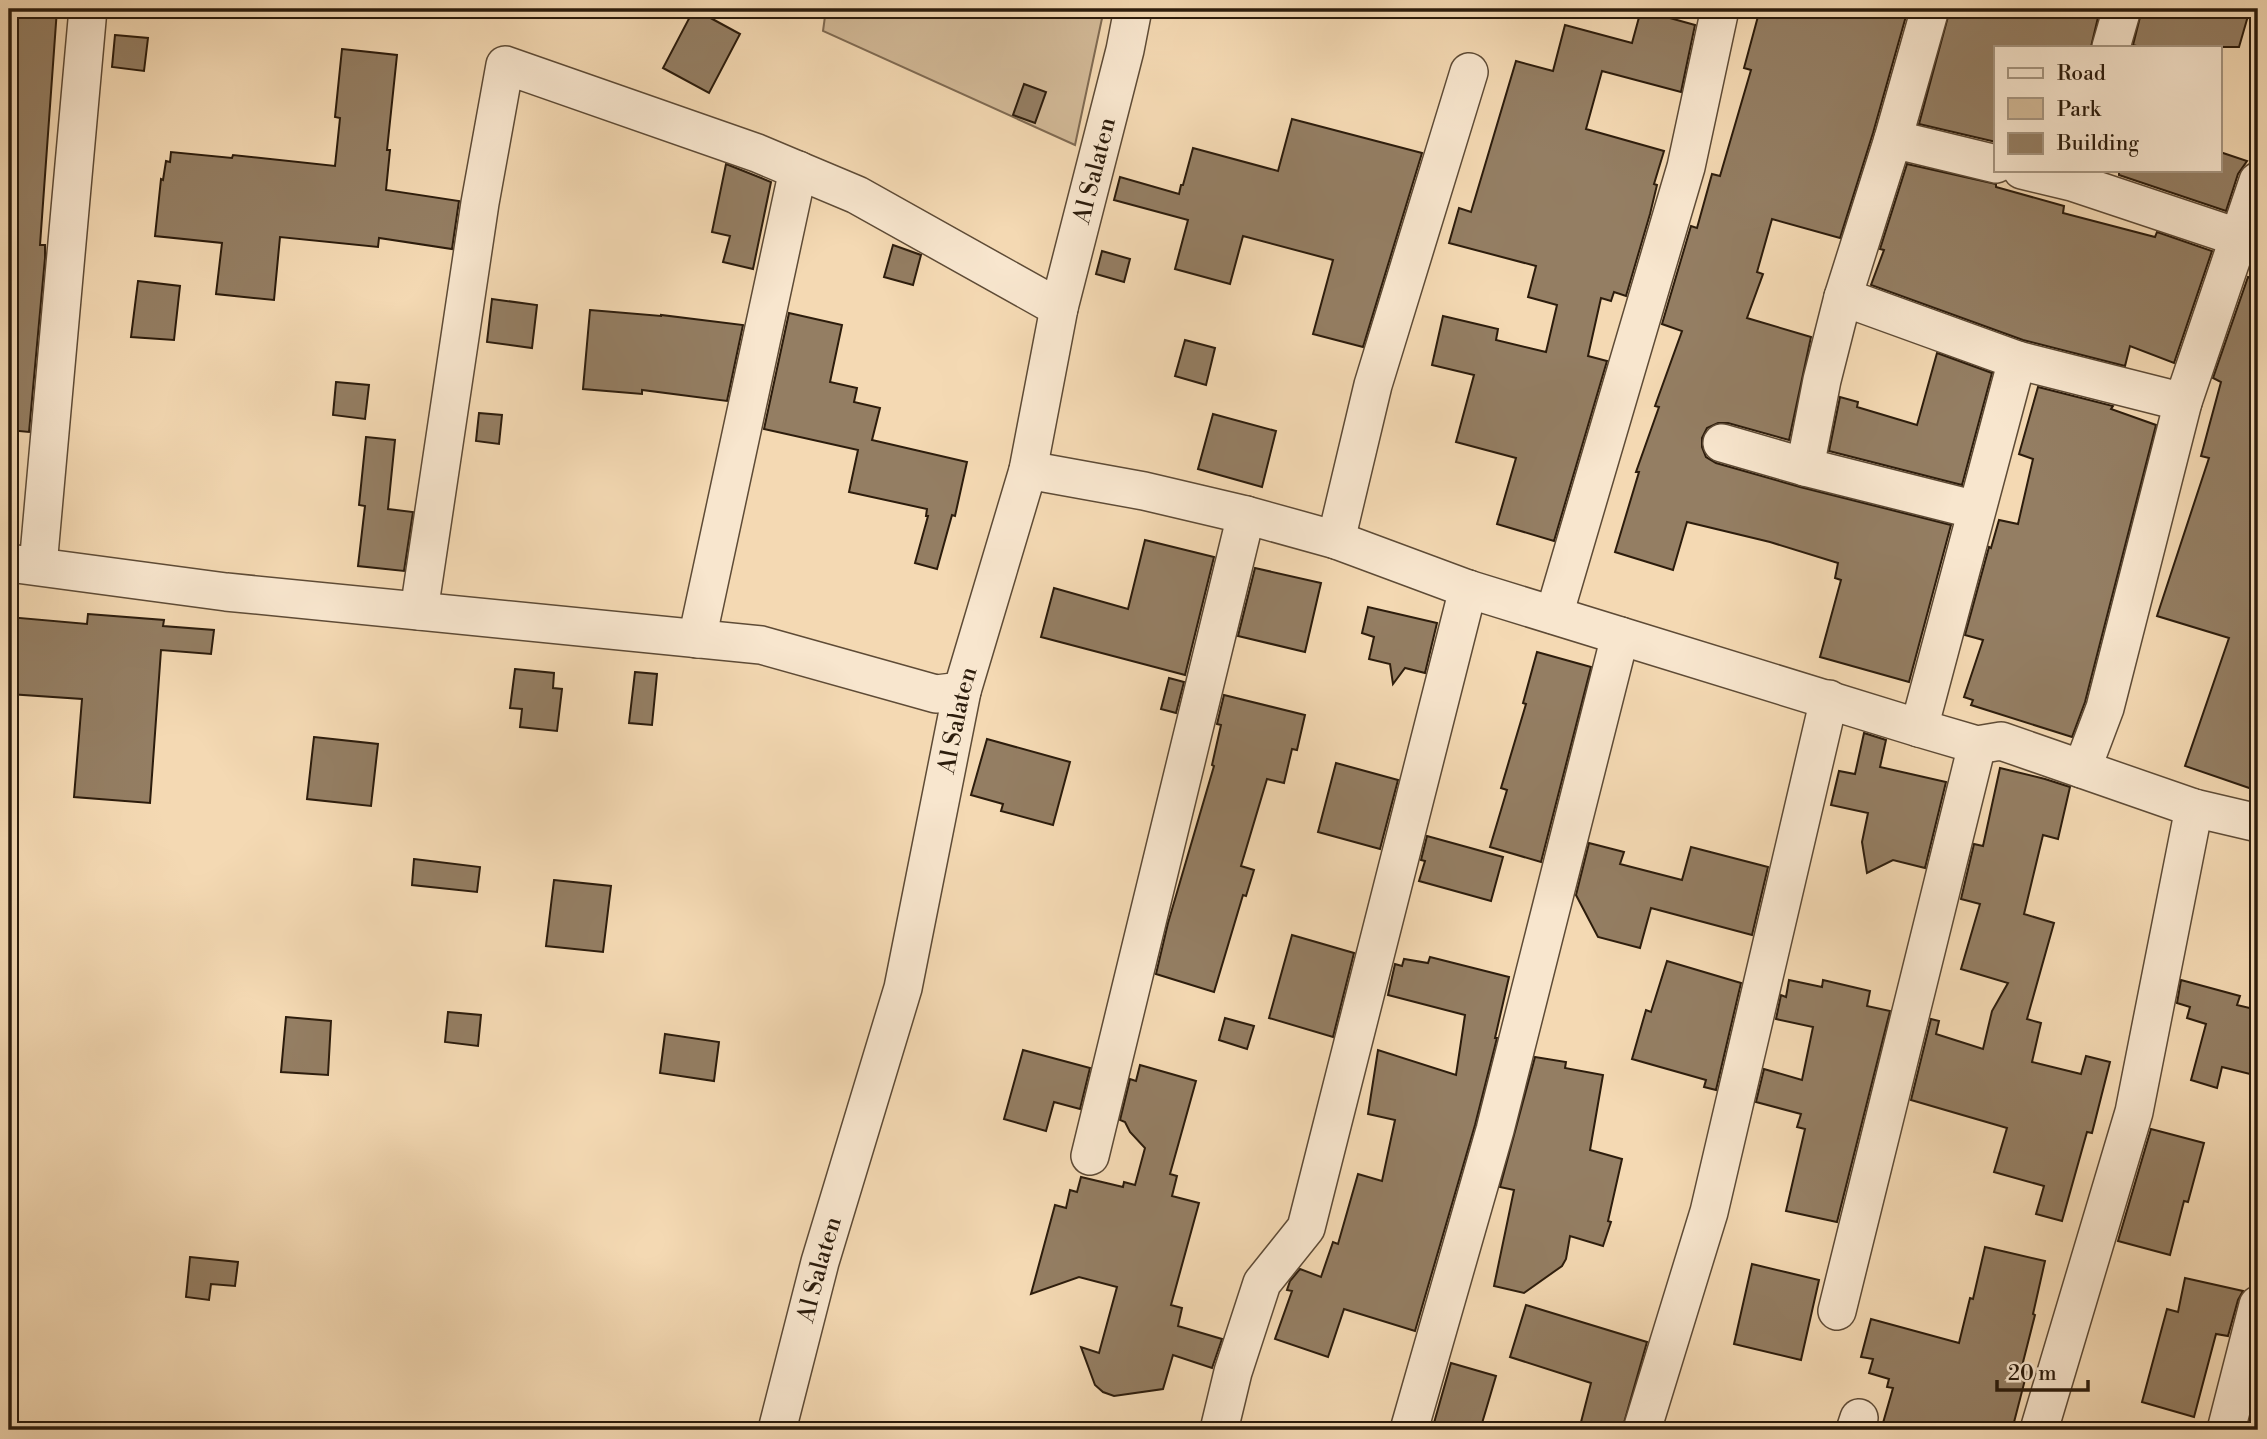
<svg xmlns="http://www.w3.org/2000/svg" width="2267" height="1439" font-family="'Libre Bodoni',serif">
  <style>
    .green { fill: #d2b997; stroke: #7f6a52; stroke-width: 2 }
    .building { fill: #947e63; stroke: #2c1c0c; stroke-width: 2 }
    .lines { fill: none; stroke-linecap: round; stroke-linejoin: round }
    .minor-casing { stroke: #5e4b36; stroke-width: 40 }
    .minor { stroke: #f8e6ce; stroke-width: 37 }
    .labels { text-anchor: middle; stroke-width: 5; stroke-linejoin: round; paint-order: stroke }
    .street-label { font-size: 24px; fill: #2c1c0c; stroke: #f8e6ce }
  </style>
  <rect width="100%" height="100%" fill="#f4d9b3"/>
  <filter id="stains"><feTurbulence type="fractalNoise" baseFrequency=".00286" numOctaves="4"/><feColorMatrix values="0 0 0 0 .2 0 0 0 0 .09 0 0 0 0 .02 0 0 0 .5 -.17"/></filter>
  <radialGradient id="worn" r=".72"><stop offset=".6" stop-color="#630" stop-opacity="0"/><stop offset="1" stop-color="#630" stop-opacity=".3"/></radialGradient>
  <polygon class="green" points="826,9 1104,9 1075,145 823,31"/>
  <g class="building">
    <polygon points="9,9 57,9 40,245 45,245 45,258 29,432 9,430"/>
    <polygon points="694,9 740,34 709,93 663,68"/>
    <polygon points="1760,9 1908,9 1873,133 1840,238 1772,219 1757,272 1763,274 1747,318 1811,337 1789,440 1728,423 1718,423 1707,428 1702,438 1702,447 1706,457 1716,463 1800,487 1951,525 1909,682 1820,657 1841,580 1835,578 1838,563 1770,542 1687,522 1673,570 1615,552 1639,472 1636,472 1659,407 1655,406 1682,331 1662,324 1691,226 1697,228 1712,174 1720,176 1751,70 1744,68"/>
    <polygon points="1950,9 2026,9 2034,11 2035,9 2100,9 2091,47 1996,47 1996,142 1919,124"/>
    <polygon points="2142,9 2195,9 2223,17 2225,9 2250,9 2239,47 2140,47 2133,45"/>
    <polygon points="1641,10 1695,25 1681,92 1602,71 1586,129 1664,151 1654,184 1657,185 1650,214 1626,296 1614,292 1611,301 1601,298 1588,356 1607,361 1554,541 1497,524 1516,458 1456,442 1474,375 1432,365 1443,316 1498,329 1496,340 1546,352 1557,305 1528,297 1536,266 1449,243 1459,208 1471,212 1516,61 1553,71 1565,25 1632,43"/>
    <polygon points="115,35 148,38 144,71 112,67"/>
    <polygon points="342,49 397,55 387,150 390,150 386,190 459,201 452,249 379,238 378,247 280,237 274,300 216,294 222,243 155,236 161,179 163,180 166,161 170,162 171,152 232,158 233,155 335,166 340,118 335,117"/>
    <polygon points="1024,84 1046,92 1035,123 1013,115"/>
    <polygon points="1292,119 1422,153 1363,347 1313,334 1333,260 1243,236 1230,284 1175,269 1188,220 1114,200 1120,177 1179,194 1181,185 1183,185 1193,148 1278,171"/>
    <polygon points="2220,152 2247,161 2238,174 2226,211 2119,175 2119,170 2220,170"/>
    <polygon points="726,164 771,182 753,269 723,262 730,236 712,232"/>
    <polygon points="1907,164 1996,184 1996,187 2064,206 2063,213 2155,237 2157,232 2212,251 2174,363 2130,346 2125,366 2023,340 1871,285 1884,250 1880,249"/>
    <polygon points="893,245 921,255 913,285 884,277"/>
    <polygon points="1102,251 1130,259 1124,282 1096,274"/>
    <polygon points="2248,277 2258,280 2258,791 2185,766 2229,638 2157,616 2209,458 2201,456 2221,382 2213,378"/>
    <polygon points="138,281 180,286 174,340 131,337"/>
    <polygon points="492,299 537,305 532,348 487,342"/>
    <polygon points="590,310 661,316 661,315 743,325 727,401 642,390 642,394 583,389"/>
    <polygon points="789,313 842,325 830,382 857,388 854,402 880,408 872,440 967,462 955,516 952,515 937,569 915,563 928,516 926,516 927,509 849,492 858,450 764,429"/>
    <polygon points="1185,340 1215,348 1206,385 1175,376"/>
    <polygon points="1937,353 1992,373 1962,485 1829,451 1840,397 1858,402 1857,407 1917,425"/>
    <polygon points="336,382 369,385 365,419 333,415"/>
    <polygon points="2038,387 2113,406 2111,409 2156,425 2085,702 2072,737 1971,705 1973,700 1964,697 1983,640 1965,635 1989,547 1991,548 1999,520 2018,524 2033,459 2019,454"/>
    <polygon points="479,413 502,415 499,444 476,441"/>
    <polygon points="1213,414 1276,431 1262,487 1198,469"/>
    <polygon points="366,437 395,440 388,509 413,512 404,571 358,566 365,506 359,505"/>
    <polygon points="1145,540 1214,557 1185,675 1041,637 1054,588 1128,609"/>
    <polygon points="1255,568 1321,583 1305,652 1238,636"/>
    <polygon points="1368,607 1437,623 1425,673 1405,668 1393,684 1390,664 1369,659 1374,637 1362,633"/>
    <polygon points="88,614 164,620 163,626 214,630 211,654 161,650 150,803 74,797 82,699 9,694 9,617 87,624"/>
    <polygon points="1537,652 1591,667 1541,862 1490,847 1507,790 1501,788 1526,704 1523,703"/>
    <polygon points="515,669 554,673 553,688 562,689 557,731 520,727 522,709 510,708"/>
    <polygon points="635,672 657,674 652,725 629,723"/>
    <polygon points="1169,678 1184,682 1176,713 1161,709"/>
    <polygon points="1224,695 1305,715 1297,750 1292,749 1284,783 1267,779 1241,866 1254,870 1246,896 1243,895 1214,992 1156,974 1168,923 1214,766 1212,765 1221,725 1217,724"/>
    <polygon points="1864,733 1886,740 1880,767 1946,782 1925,868 1893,860 1867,873 1862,842 1868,813 1831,805 1839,771 1855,774"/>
    <polygon points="314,737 378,744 371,806 307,799"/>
    <polygon points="987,739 1070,762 1053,825 1001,811 1003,804 971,795"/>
    <polygon points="1336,763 1398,780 1380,849 1318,832"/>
    <polygon points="2000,768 2045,779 2070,787 2058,839 2043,835 2024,914 2054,923 2027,1019 2041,1023 2032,1062 2081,1074 2086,1056 2110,1062 2092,1133 2087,1132 2062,1221 2036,1214 2044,1186 1994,1172 2007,1128 1911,1100 1931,1019 1939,1021 1936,1034 1983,1049 1992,1011 2008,983 1961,969 1980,904 1961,899 1974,844 1983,846"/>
    <polygon points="1427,836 1503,857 1491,901 1419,881 1425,861 1421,860"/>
    <polygon points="1589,843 1624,852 1620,864 1682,880 1691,847 1768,867 1752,935 1651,908 1640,948 1598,937 1576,895"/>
    <polygon points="414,859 480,867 477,892 412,885"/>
    <polygon points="554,880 611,886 603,952 546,946"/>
    <polygon points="1292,935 1354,953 1333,1037 1269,1018"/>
    <polygon points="1430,957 1509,977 1495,1038 1497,1038 1475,1125 1415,1331 1344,1309 1328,1357 1275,1339 1292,1291 1287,1290 1290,1281 1300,1269 1321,1277 1333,1242 1338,1244 1358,1174 1382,1181 1395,1120 1368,1114 1378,1050 1456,1075 1465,1015 1388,995 1395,964 1402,966 1404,959 1428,963"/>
    <polygon points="1667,961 1741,983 1716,1090 1704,1087 1706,1080 1632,1059 1646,1010 1651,1012"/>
    <polygon points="1789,980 1822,987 1823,980 1870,991 1867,1006 1890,1011 1837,1222 1786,1211 1805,1129 1797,1127 1801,1114 1756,1102 1764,1069 1802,1080 1813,1027 1776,1019 1781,995 1786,997"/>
    <polygon points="2181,980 2240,996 2237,1005 2258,1010 2258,1076 2222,1067 2217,1088 2191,1080 2206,1024 2187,1018 2190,1007 2177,1003"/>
    <polygon points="448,1012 481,1015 478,1046 445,1042"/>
    <polygon points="286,1017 331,1021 328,1075 281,1072"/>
    <polygon points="1225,1018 1254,1026 1247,1049 1219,1040"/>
    <polygon points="665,1034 719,1042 714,1081 660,1073"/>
    <polygon points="1023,1050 1090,1068 1080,1109 1054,1102 1046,1131 1004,1119"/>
    <polygon points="1535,1057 1566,1062 1565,1068 1603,1075 1590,1150 1622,1159 1608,1221 1611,1222 1603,1246 1570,1236 1566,1259 1562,1266 1524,1293 1494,1286 1514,1190 1500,1187"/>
    <polygon points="1140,1065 1196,1081 1170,1174 1177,1176 1172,1196 1199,1203 1171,1305 1182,1308 1178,1326 1222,1339 1212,1368 1173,1355 1163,1389 1114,1396 1103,1392 1095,1385 1081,1347 1099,1353 1117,1287 1079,1277 1031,1294 1055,1205 1066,1208 1070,1190 1077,1192 1081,1177 1123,1187 1124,1182 1135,1185 1145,1148 1130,1132 1125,1122 1120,1120 1130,1079 1136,1081"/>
    <polygon points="2151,1129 2204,1143 2188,1202 2184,1201 2170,1255 2118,1241"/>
    <polygon points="1985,1247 2045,1261 2033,1314 2035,1315 2021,1370 2027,1372 2012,1430 1881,1430 1893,1388 1887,1387 1889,1379 1869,1373 1873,1359 1861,1357 1871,1319 1959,1343 1970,1298 1973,1299"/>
    <polygon points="190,1257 238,1262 235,1286 211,1284 209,1300 186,1297"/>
    <polygon points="1752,1264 1819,1280 1801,1360 1734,1344"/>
    <polygon points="2185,1278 2243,1291 2238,1300 2228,1336 2216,1334 2194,1417 2142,1402 2167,1309 2178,1312"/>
    <polygon points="1526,1305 1647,1342 1622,1430 1579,1430 1591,1383 1510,1357"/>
    <polygon points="1451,1363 1496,1376 1480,1430 1432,1430"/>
  </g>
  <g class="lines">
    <defs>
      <g id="minor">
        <polyline points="2111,47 2122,9"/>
        <polyline points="1893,139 1930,9"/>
        <polyline points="2022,170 2072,182 2240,238"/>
        <polyline points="1843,297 2017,360 2183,402"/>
        <polyline points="1722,443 1805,467 1976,510"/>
        <polyline points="1805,467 1822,380 1843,297 1893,139 1996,164"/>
        <polyline points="1028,470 1144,491 1246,515 1336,540 1468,589 1919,728 1977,745 2001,741 2194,808 2258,823"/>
        <polyline points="1336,540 1373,385 1469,72"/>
        <polyline points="9,563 226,592 761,645 936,694 962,691"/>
        <polyline points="38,566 88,9"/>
        <polyline points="419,611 480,203 505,65 757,153 857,195 1059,308"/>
        <polyline points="1554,615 1686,167 1720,9"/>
        <polyline points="697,639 798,170"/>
        <polyline points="1919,728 2017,360"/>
        <polyline points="2082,769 2105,708 2183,402 2258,181"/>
        <polyline points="1090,1156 1246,515"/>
        <polyline points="1837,1311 1977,745"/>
        <path id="s1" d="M 777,1430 L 820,1262 L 903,988 L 962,691 L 1028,470 L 1059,308 L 1125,50 L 1133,9"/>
        <polyline points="1219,1430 1233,1372 1262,1283 1306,1228 1468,589"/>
        <polyline points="1409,1430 1495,1130 1620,636"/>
        <polyline points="1642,1430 1709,1212 1829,699"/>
        <polyline points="1855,1430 1859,1418"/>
        <polyline points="2039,1430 2134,1112 2194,808"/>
        <polyline points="2226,1430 2258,1305"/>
      </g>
    </defs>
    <use href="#minor" class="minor-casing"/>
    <use href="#minor" class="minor"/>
  </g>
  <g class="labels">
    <g class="street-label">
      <text dy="8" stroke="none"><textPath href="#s1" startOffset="1300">Al Salaten</textPath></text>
      <text dy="8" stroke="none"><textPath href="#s1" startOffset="733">Al Salaten</textPath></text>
      <text dy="8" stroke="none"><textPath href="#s1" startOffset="166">Al Salaten</textPath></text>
    </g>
  </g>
  <rect width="2267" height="1439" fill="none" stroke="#f4d9b3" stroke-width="35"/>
  <rect x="10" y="10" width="2246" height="1418" fill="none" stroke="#2c1c0c" stroke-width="3.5"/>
  <rect x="18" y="18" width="2232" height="1404" fill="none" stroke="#2c1c0c" stroke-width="2"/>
  <rect x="1994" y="46" width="228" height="126" fill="#f8e6ce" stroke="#a69580" stroke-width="2"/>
  <rect x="2008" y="68" width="35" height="10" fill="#f8e6ce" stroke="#a69580" stroke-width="2"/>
  <text x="2057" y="80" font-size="21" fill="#2c1c0c">Road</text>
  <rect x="2008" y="98" width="35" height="21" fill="#d2b997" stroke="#a69580" stroke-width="2"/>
  <text x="2057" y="116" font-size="21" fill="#2c1c0c">Park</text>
  <rect x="2008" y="133" width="35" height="21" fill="#947e63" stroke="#a69580" stroke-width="2"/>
  <text x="2057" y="150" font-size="21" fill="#2c1c0c">Building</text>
  <path d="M1997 1380v10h91v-10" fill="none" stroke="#2c1c0c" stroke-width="3.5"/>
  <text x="2008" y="1380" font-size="21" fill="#2c1c0c" stroke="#f8e6ce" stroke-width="5" paint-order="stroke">20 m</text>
  <rect width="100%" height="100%" filter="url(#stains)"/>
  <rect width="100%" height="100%" fill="url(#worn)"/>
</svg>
